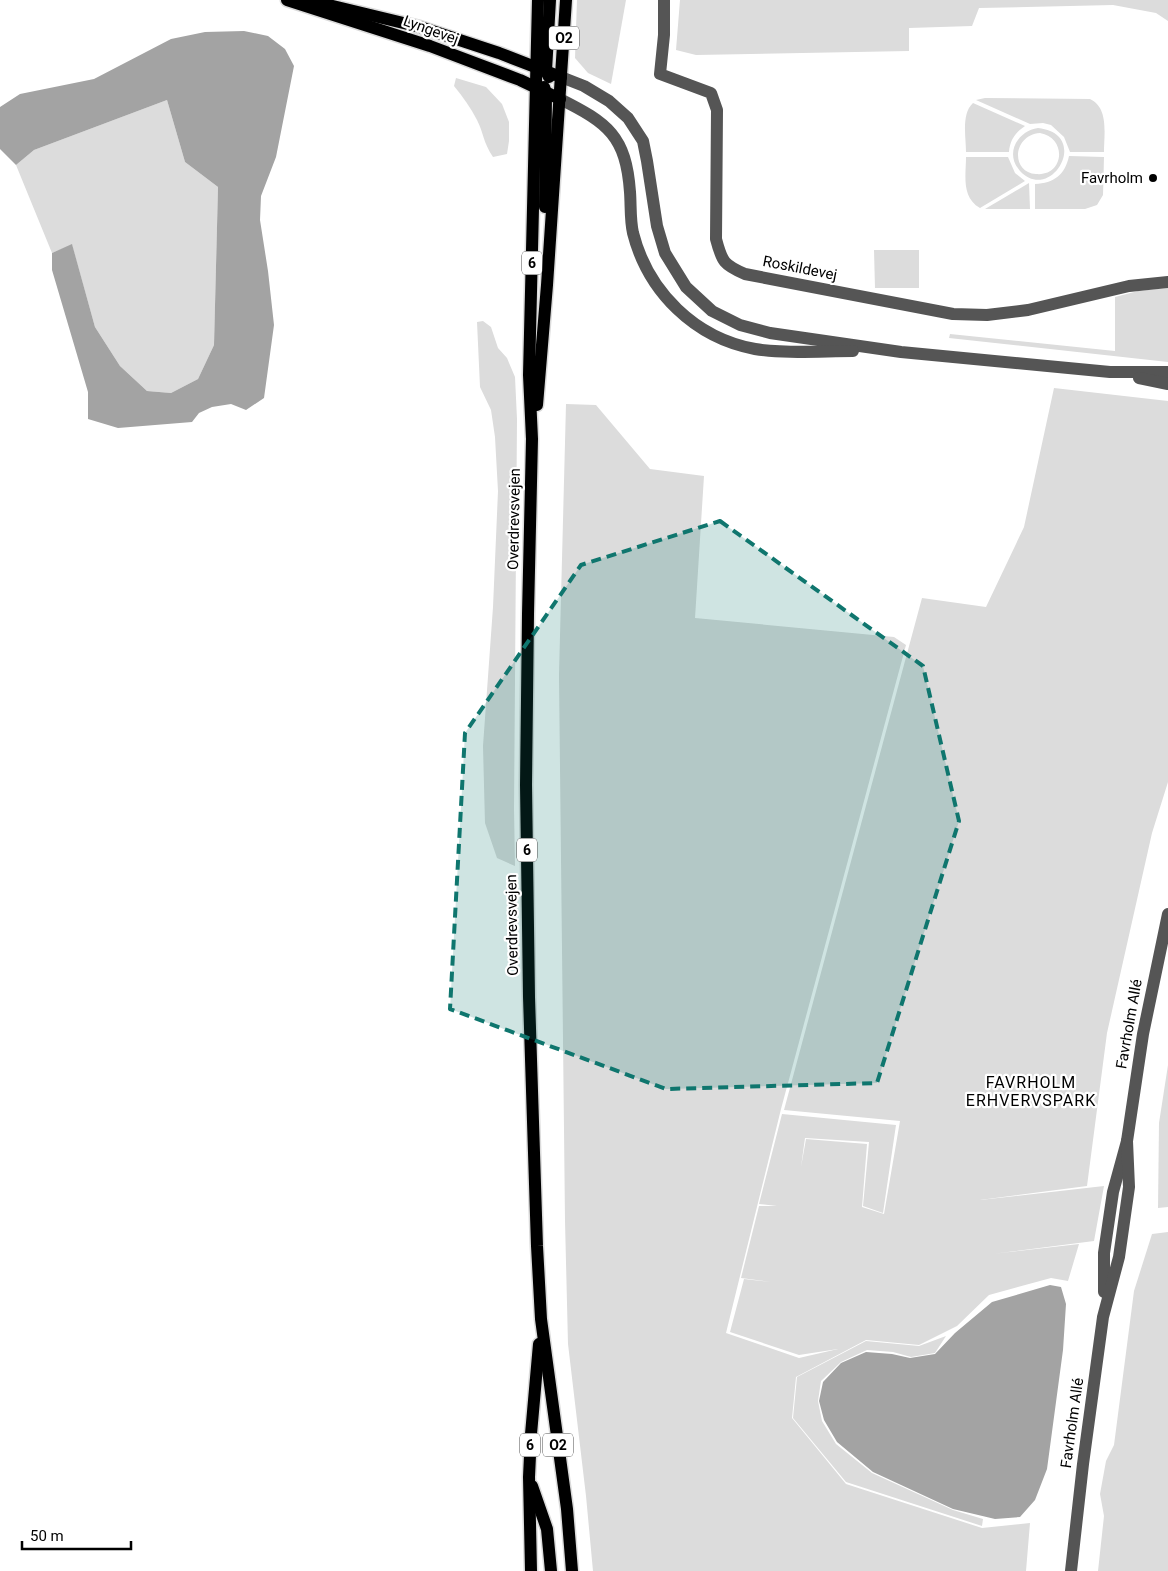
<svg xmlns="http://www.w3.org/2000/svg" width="1168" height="1571" font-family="Roboto,sans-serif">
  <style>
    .green { fill: #dcdcdc; fill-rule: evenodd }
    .water { fill: #a3a3a3 }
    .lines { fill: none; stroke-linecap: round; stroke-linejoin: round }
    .major-casing { stroke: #dbdbdb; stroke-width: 15 }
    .minor { stroke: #555; stroke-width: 12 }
    .major { stroke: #000; stroke-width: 12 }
    .marked { fill: #0f766e; fill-opacity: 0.2; stroke: #0f766e; stroke-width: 4; stroke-dasharray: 10 6; stroke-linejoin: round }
    .poi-dot { fill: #000; stroke: #fff; stroke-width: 2 }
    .labels { text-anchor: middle; stroke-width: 4.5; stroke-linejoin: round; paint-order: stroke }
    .shield { fill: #fff; stroke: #4c4c4c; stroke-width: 1 }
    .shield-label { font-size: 14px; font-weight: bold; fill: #000 }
    .street-label { font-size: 15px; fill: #000; stroke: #fff }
    .poi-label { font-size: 15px; fill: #000; stroke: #fff; text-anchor: end }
    .neighbourhood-label { font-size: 16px; letter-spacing: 1px; fill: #000; stroke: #fff }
  </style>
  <rect width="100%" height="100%" fill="#fff"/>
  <g class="green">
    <polygon points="577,0 626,0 611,84 588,73 575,58"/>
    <polygon points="680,0 1168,0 1168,21 1156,13 1113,5 979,8 972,26 909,28 909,51 696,55 676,50"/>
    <path d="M 456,78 L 486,87 L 502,104 L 509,122 L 509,141 L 507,154 L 493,157 C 483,142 484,134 477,120 C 471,108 463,97 454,86 Z"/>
    <path d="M 985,98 L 1090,99 C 1109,108 1104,134 1104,152 L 1070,152 L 1064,137 L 1051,125 L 1043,123 L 1030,124 L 976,100 Z"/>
    <polygon points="167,100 185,162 218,187 214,345 198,379 171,393 147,391 120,366 95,327 72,245 52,253 16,165 34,150"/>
    <path d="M 973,103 L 1025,126 C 1015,133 1010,140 1009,152 L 966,152 C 966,137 961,114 973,103 Z"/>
    <path d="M 1038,128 C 1092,134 1051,204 1020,171 C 1004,153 1018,131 1038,128 ZM 1040,133 C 1068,138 1064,177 1036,174 C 1010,172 1013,135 1040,133 Z"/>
    <path d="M 1069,156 L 1104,157 L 1103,195 L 1097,205 L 1085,209 L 1035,209 L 1035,184 C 1054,183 1065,175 1069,156 Z"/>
    <path d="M 966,157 L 1008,157 L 1015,173 L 1025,181 L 980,208 C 961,197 966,175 966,157 Z"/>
    <polygon points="1029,183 1030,209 985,209"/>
    <polygon points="874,250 919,250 919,288 875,288"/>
    <polygon points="1168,288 1168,362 949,338 950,334 1115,351 1115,297 1138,291"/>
    <polygon points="483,321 491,327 498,348 507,358 515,377 517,419 514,809 515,866 497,858 485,823 483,746 493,607 498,491 495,437 491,410 480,387 477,322"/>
    <polygon points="1054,388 1168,401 1168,782 1152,833 1107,1033 1087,1186 980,1200 1104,1186 1094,1241 992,1254 1079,1244 1068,1281 1051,1278 989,1295 957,1326 919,1345 866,1340 796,1377 792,1418 846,1484 982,1528 1030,1523 1026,1571 593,1571 586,1496 568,1344 565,1221 559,675 566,404 596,405 650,469 704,476 695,618 894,637 906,645 781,1109 726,1333 799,1358 838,1349 799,1355 730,1332 744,1279 771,1282 741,1278 759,1206 777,1206 759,1204 782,1114 896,1125 883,1213 863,1206 869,1142 805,1138 801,1167 806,1139 867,1144 862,1207 884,1214 900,1121 784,1110 922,598 986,607 1024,527"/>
    <polygon points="1168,1065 1168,1207 1158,1208 1159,1123"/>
    <polygon points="1168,1232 1168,1571 1098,1571 1104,1516 1100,1494 1106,1461 1114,1445 1134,1291 1152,1234"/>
    <polygon points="946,1336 935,1353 911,1357 893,1352 867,1350 841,1362 821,1381 818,1401 822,1421 836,1444 872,1473 953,1510 983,1519 982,1526 846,1482 793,1418 797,1377 866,1341 919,1346"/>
  </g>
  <g class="water">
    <polygon points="244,31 268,36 285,49 294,66 276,157 261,196 260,220 268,271 274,325 264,398 246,410 231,404 212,407 199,413 192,422 118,428 88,419 88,392 52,270 52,253 72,244 95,327 120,366 147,391 171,393 198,379 214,345 218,187 185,162 167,100 34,150 16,165 0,149 0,107 20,94 94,79 171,39 205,32"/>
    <polygon points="1050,1285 1061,1287 1066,1304 1063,1350 1047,1469 1035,1500 1020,1517 995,1519 953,1509 873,1472 837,1442 824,1420 819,1401 823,1382 841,1363 866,1352 892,1354 910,1358 935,1354 955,1333 992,1302"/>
  </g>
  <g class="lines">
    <defs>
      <g id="major">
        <polyline points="287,0 430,46 520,80 560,99"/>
        <polyline points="538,0 529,375 532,439 528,614 526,785 529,997 537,1246 541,1319 567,1509 572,1571"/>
        <polyline points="308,2 320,3 420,27 499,53 561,77"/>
        <polyline points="549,77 546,71 550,0"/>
        <polyline points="544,87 546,93 545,207"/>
        <polyline points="537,405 547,285 566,0"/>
        <polyline points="532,1486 547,1529 551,1571"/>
        <polyline points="531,1571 529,1477 531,1434 539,1344"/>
      </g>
    </defs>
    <use href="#major" class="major-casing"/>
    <g class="minor">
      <path d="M 664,0 L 664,35 L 660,74 L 711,93 L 717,110 L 716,239 C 722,262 724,265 745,274 L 953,314 L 987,315 L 1028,310 L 1129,286 L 1168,282"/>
      <polyline points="561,77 584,86 609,101 628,118 643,141 647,161 657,226 665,253 686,287 712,311 740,325 770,333 901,352 1110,372 1168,372"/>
      <path d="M 560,99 C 608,123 626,136 630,192 C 631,205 630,220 633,233 C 648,292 695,338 755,349 C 784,354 823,351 853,351"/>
      <polyline points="1139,378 1168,384"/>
      <polyline points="1104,1292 1104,1253 1113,1192 1127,1141 1143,1034 1168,914"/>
      <polyline points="1071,1571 1083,1464 1103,1317 1119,1257 1129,1187 1127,1141"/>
    </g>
    <use href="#major" class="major"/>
  </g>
  <path class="marked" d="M 720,521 L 923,666 L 959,821 L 877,1083 L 666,1089 L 450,1009 L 465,733 L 581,565 Z"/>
  <circle class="poi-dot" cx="1153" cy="178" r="5"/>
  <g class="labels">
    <g class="shield">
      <rect x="549" y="26.5" width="30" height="23" rx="4"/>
      <rect x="522" y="251.5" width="20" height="23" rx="4"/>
      <rect x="517" y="838.5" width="20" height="23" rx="4"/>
      <rect x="520" y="1433.5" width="20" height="23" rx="4"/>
      <rect x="543" y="1433.5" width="30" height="23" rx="4"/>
    </g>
    <g class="shield-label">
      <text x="564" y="43">O2</text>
      <text x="532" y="268">6</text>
      <text x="527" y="855">6</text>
      <text x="530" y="1450">6</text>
      <text x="558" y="1450">O2</text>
    </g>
    <g class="street-label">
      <text transform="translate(431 30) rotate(20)" y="5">Lyngevej</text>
      <text transform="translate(800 268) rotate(11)" y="5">Roskildevej</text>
      <text transform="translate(514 519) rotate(-89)" y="5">Overdrevsvejen</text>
      <text transform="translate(512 925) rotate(-91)" y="5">Overdrevsvejen</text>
      <text transform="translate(1129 1024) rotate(-80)" y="5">Favrholm Allé</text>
      <text transform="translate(1072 1423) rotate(-82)" y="5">Favrholm Allé</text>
    </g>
    <g class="poi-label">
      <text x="1143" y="183">Favrholm</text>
    </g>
    <g class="neighbourhood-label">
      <text x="1031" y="1088">FAVRHOLM<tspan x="1031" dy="18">ERHVERVSPARK</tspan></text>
    </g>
  </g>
  <path d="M22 1541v8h109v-8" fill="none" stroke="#000000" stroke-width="2.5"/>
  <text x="30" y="1541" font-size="15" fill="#000000" stroke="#ffffff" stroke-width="4" paint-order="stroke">50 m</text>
</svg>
